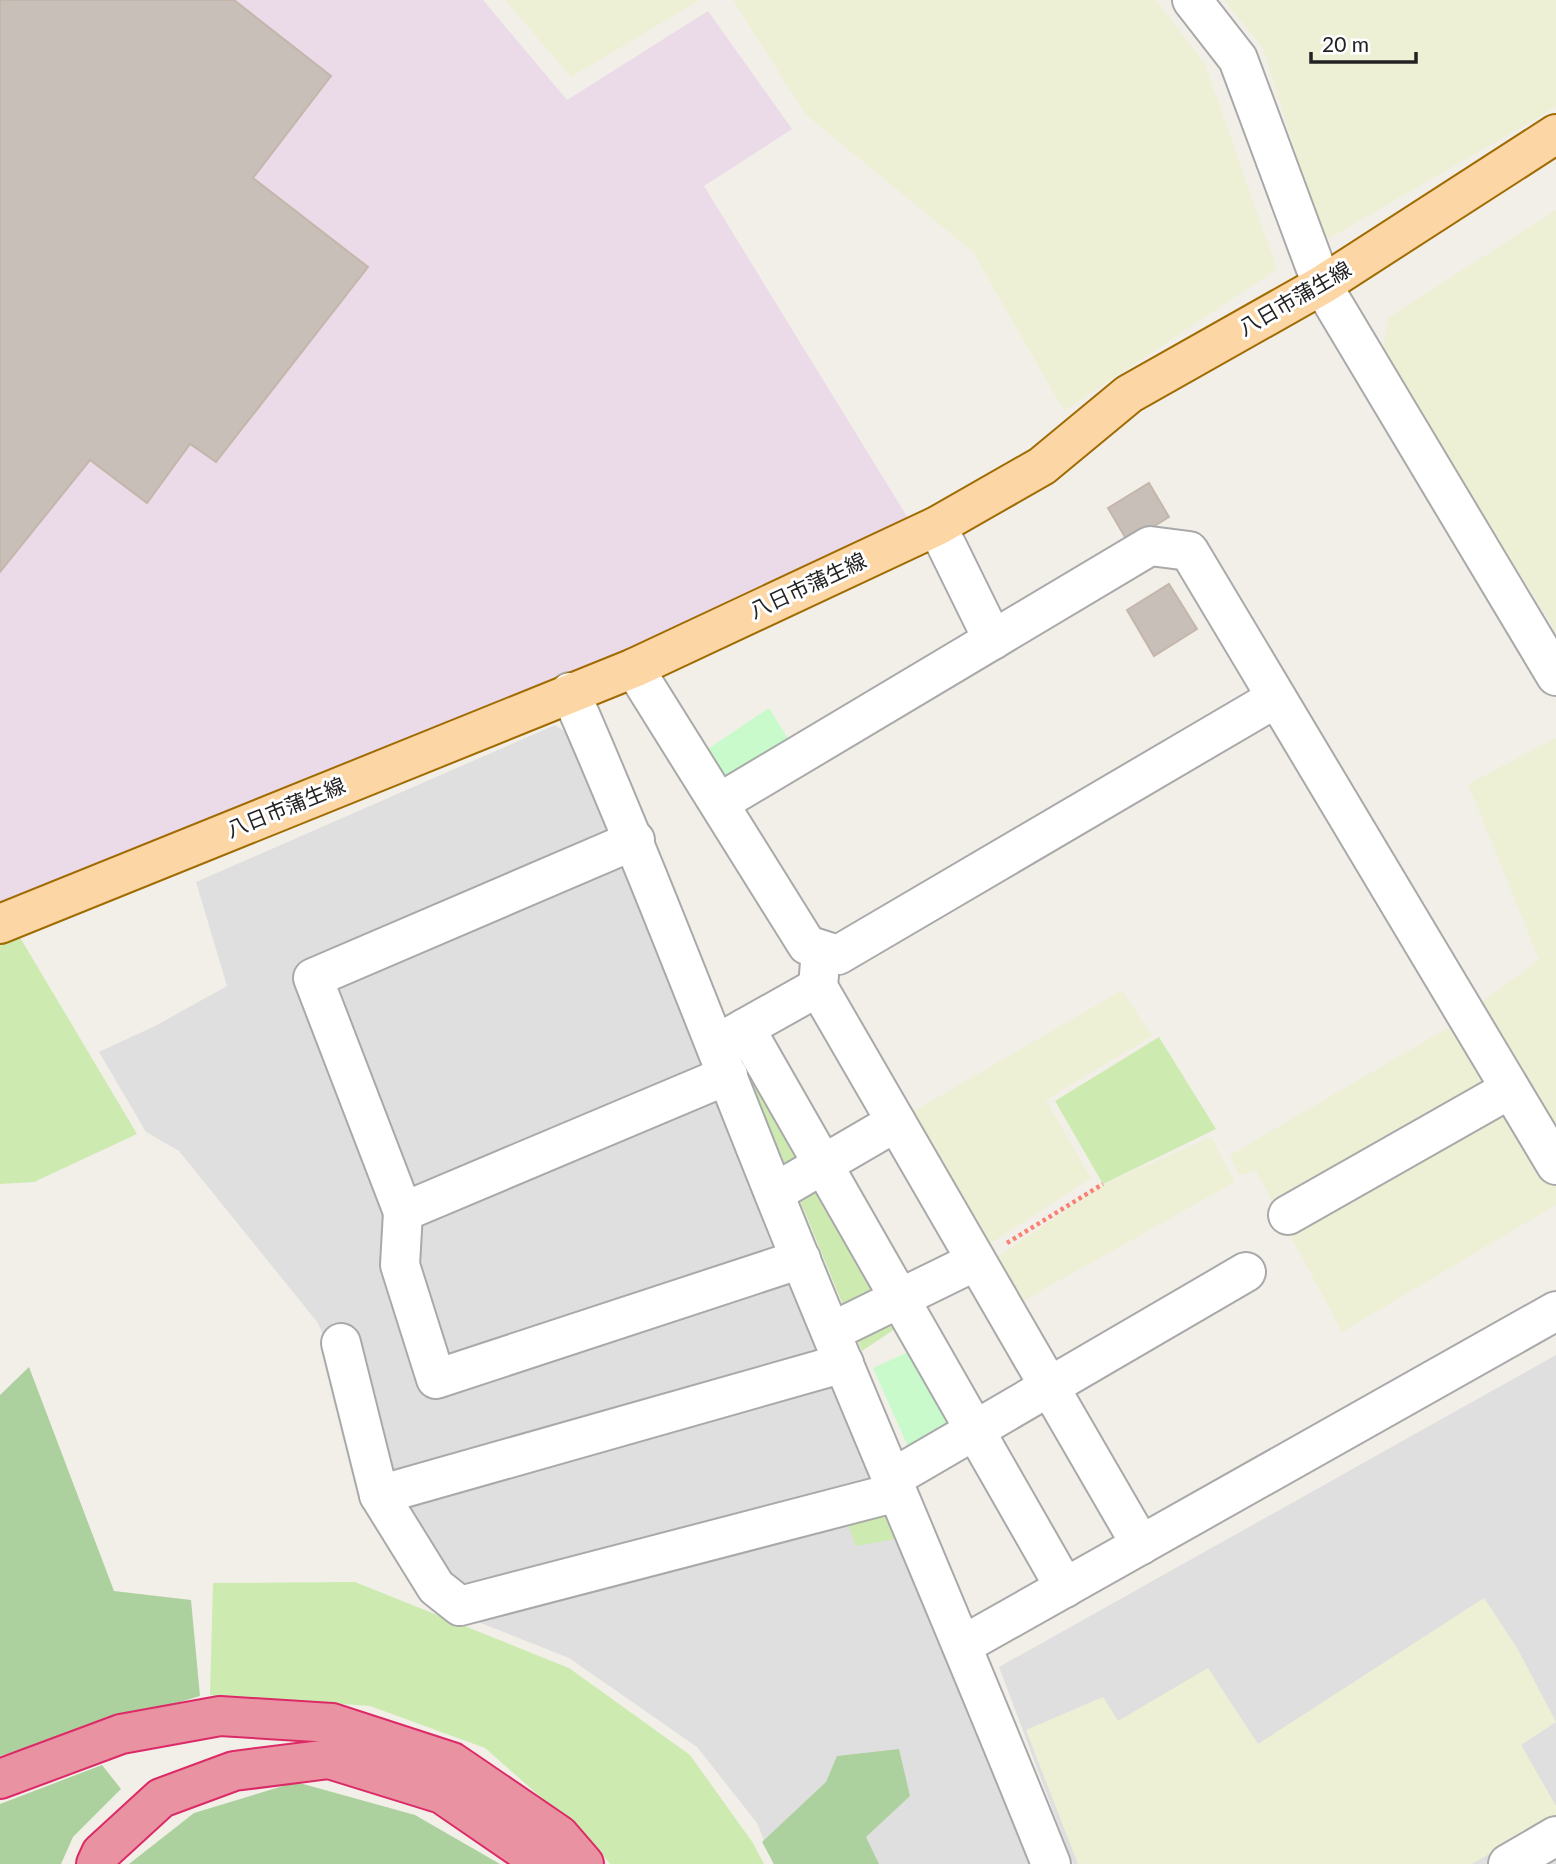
<svg xmlns="http://www.w3.org/2000/svg" width="1556" height="1864" font-family="Lato,'Noto Sans JP',sans-serif">
  <style>
    .residential { fill: #e0dfdf }
    .industrial { fill: #ebdbe8 }
    .farmland { fill: #eef0d5 }
    .grass { fill: #cdebb0 }
    .forest { fill: #add19e }
    .park { fill: #c8facc }
    .building { fill: #c7bfb8; stroke: #c4b6ab; stroke-width: 2 }
    .lines { fill: none; stroke-linecap: round; stroke-linejoin: round }
    .street-casing { stroke: #a9a9a9; stroke-width: 42 }
    .primary-casing { stroke: #a06b00; stroke-width: 42 }
    .highway-casing { stroke: #dc2a67; stroke-width: 42 }
    .path { stroke: #fa8072; stroke-width: 4.5; stroke-dasharray: 3.5 3.5; stroke-linecap: butt }
    .street { stroke: #fff; stroke-width: 38 }
    .primary { stroke: #fcd6a4; stroke-width: 38 }
    .highway { stroke: #e892a2; stroke-width: 38 }
    .labels { text-anchor: middle; stroke-width: 6; stroke-linejoin: round; paint-order: stroke }
    .street-label { font-size: 21px; fill: #222; stroke: #fff }
  </style>
  <rect width="100%" height="100%" fill="#f2efe9"/>
  <g class="residential">
    <polygon points="555,725 575,738 1032,1864 773,1864 757,1823 697,1747 569,1658 453,1612 429,1597 318,1323 179,1151 146,1132 99,1052 155,1026 227,986 196,882"/>
    <polygon points="1556,1355 1556,1864 1073,1864 999,1667"/>
  </g>
  <polygon class="industrial" points="0,0 483,0 567,100 708,11 792,129 704,186 919,536 0,913"/>
  <g class="farmland">
    <polygon points="505,0 700,0 571,77"/>
    <polygon points="733,0 1156,0 1205,64 1277,269 1064,411 973,252 806,115"/>
    <polygon points="1224,0 1556,0 1556,107 1323,242 1263,48"/>
    <polygon points="1556,210 1556,632 1382,352 1389,317"/>
    <polygon points="1556,738 1556,1130 1479,1004 1539,960 1468,784"/>
    <polygon points="1122,990 1152,1036 1046,1100 1091,1178 982,1249 907,1115"/>
    <polygon points="1461,1020 1556,1186 1556,1205 1342,1332 1256,1171 1239,1175 1230,1155"/>
    <polygon points="1211,1137 1235,1182 1014,1306 990,1262 1103,1184"/>
    <polygon points="1484,1598 1517,1648 1556,1722 1521,1745 1556,1806 1556,1815 1472,1864 1078,1864 1026,1730 1103,1697 1118,1721 1208,1668 1258,1744"/>
  </g>
  <g class="grass">
    <polygon points="15,929 137,1134 34,1182 0,1184 0,936"/>
    <polygon points="1159,1037 1216,1129 1103,1184 1055,1101"/>
    <polygon points="760,1073 901,1325 862,1351 752,1084"/>
    <polygon points="889,1504 901,1538 856,1546 844,1514"/>
    <polygon points="355,1582 569,1668 690,1755 753,1843 764,1864 610,1864 594,1844 485,1748 370,1706 210,1695 213,1583"/>
  </g>
  <g class="forest">
    <polygon points="29,1367 114,1591 191,1600 200,1696 0,1756 0,1395"/>
    <polygon points="899,1749 910,1796 866,1837 879,1864 774,1864 762,1842 826,1782 837,1756"/>
    <polygon points="102,1765 121,1789 73,1837 61,1864 0,1864 0,1804"/>
    <polygon points="296,1782 415,1815 500,1864 129,1864 194,1813"/>
  </g>
  <g class="park">
    <polygon points="769,708 797,753 728,808 699,755"/>
    <polygon points="915,1349 971,1453 923,1480 873,1368"/>
  </g>
  <g class="building">
    <polygon points="0,0 234,0 331,76 253,178 368,267 216,462 190,444 147,503 90,460 0,572"/>
    <polygon points="1149,483 1169,517 1128,542 1108,508"/>
    <polygon points="1169,584 1197,629 1154,656 1127,610"/>
  </g>
  <g class="lines">
    <defs>
      <g id="street">
        <polyline points="1192,0 1238,59 1322,285 1556,676"/>
        <polyline points="937,526 993,640"/>
        <polyline points="634,668 807,945 838,955 1276,698"/>
        <path d="M 570,692 C 652,879 723,1069 800,1258 C 883,1461 970,1661 1051,1864"/>
        <polyline points="719,803 1150,546 1189,551 1556,1165"/>
        <polyline points="635,840 313,978 403,1212 728,1075"/>
        <polyline points="821,950 818,987 1141,1545"/>
        <polyline points="745,1028 1065,1588"/>
        <polyline points="722,1041 818,987"/>
        <polyline points="774,1193 896,1122"/>
        <polyline points="403,1212 400,1265 436,1379 801,1259"/>
        <polyline points="1288,1215 1510,1089"/>
        <polyline points="831,1332 976,1261"/>
        <polyline points="341,1343 379,1495"/>
        <polyline points="844,1363 379,1495 436,1587 460,1606 897,1492"/>
        <polyline points="891,1479 1246,1272"/>
        <polyline points="963,1645 1556,1311"/>
        <polyline points="1508,1864 1556,1836"/>
      </g>
      <polyline id="primary" points="0,924 634,668 937,526 1042,466 1129,394 1322,285 1556,134"/>
      <g id="highway">
        <polyline points="0,1779 121,1734 220,1716 332,1723 452,1762 559,1835 584,1864"/>
        <polyline points="96,1864 101,1853 161,1798 234,1771 329,1759 442,1794 544,1864"/>
      </g>
    </defs>
    <use href="#street" class="street-casing"/>
    <use href="#primary" class="primary-casing"/>
    <use href="#highway" class="highway-casing"/>
    <polyline class="path" points="1007,1243 1103,1184"/>
    <use href="#street" class="street"/>
    <use href="#primary" class="primary"/>
    <use href="#highway" class="highway"/>
  </g>
  <g class="labels">
    <g class="street-label">
      <text transform="translate(1295 299) rotate(-30)" y="7">八日市蒲生線</text>
      <text transform="translate(808 586) rotate(-25)" y="7">八日市蒲生線</text>
      <text transform="translate(286 808) rotate(-22)" y="7">八日市蒲生線</text>
    </g>
  </g>
  <path d="M1311 52v10h105v-10" fill="none" stroke="#222222" stroke-width="3.5"/>
  <text x="1322" y="52" font-size="21" fill="#222222" stroke="#ffffff" stroke-width="5" paint-order="stroke">20 m</text>
</svg>
